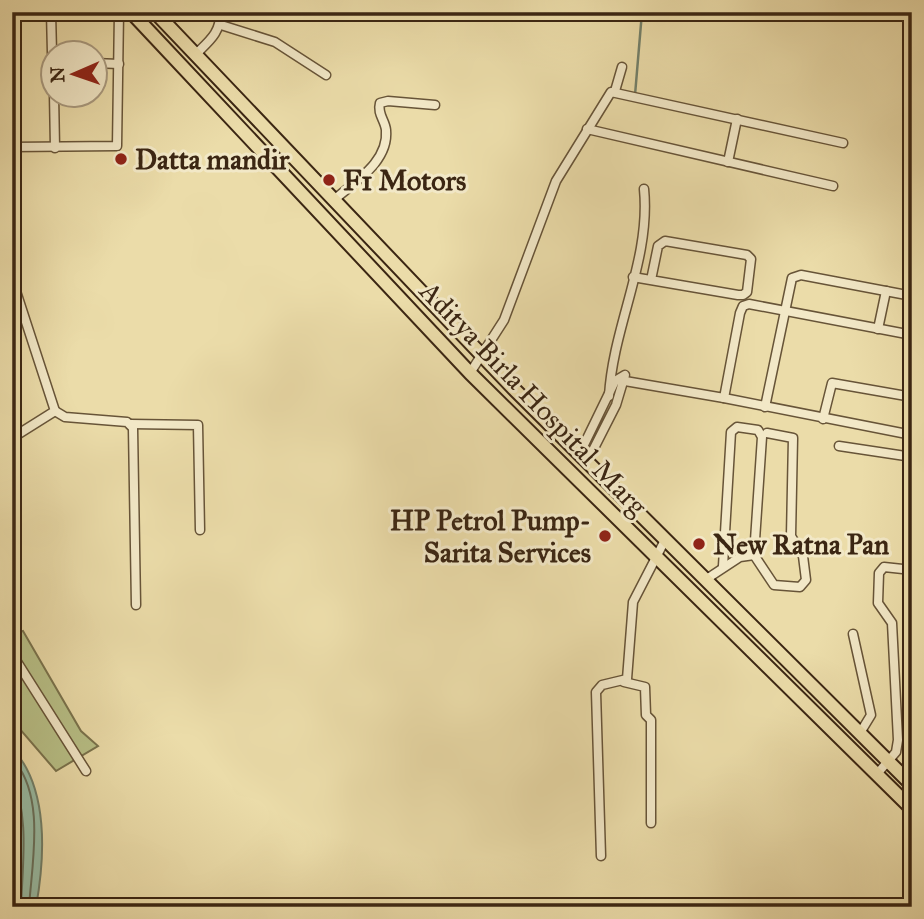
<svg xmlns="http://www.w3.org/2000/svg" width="924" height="919" font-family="'IM FELL Great Primer',serif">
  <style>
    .green { fill: #b8c087; stroke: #7a734d; stroke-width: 2 }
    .water { fill: #99bca4; stroke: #73806a; stroke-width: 2 }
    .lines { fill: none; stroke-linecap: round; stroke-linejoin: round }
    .shore { stroke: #6a715c; stroke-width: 2 }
    .stream { stroke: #73806a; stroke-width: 2.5 }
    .minor-casing { stroke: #675438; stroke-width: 11 }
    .primary-casing { stroke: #3b2613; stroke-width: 16 }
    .minor { stroke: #f2e8c7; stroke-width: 8 }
    .primary { stroke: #ebdca9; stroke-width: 12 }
    .poi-dot { fill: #8f2418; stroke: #f2e8c7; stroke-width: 2.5 }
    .labels { text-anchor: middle; stroke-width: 6; stroke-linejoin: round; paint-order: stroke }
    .poi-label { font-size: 28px; font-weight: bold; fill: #3b2613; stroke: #f2e8c7; text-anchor: start }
    .street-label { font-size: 28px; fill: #3b2613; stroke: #f2e8c7 }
  </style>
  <rect width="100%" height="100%" fill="#ebdca9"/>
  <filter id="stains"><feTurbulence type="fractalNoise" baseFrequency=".00286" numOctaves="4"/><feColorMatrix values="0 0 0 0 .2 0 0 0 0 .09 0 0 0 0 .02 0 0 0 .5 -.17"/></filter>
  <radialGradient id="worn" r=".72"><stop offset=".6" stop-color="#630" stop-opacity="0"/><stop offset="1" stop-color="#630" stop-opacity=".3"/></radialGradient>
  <polygon class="green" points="23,631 81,731 98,746 56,771 12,720 12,634"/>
  <path class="water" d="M 12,748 C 49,787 45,857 36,907 L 12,907 Z"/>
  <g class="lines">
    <g class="shore">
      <path d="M 12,758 C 46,795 32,862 29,907"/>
      <path d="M 12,771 C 29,821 23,856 21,907"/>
      <polyline points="12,810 12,890"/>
    </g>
    <polyline class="stream" points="635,95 642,12"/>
    <defs>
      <g id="minor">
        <polyline points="51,12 52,53"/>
        <polyline points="221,25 275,42 326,75"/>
        <path d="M 195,55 C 209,41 221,33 220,12"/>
        <polyline points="94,63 119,64"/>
        <polyline points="615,91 622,67"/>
        <polyline points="54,94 55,148"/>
        <polyline points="587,129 833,186"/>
        <polyline points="12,147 117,146 119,12"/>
        <polyline points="728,162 737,119"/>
        <path d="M 335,199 C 356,181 389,161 386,130 C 385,120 377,114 380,103 L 388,101 L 435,105"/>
        <polyline points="633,277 738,295 743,295 747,292 751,259 747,255 665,241 658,246 651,280"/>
        <polyline points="12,279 55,411 12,438"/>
        <polyline points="878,329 886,291"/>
        <polyline points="470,373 504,320 556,181 611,92 843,143"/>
        <polyline points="625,381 724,398 740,313 743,306 749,304 912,335"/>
        <path d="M 609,396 C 613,326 651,259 644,189"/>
        <polyline points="724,398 912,435"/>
        <polyline points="765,407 792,278 801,275 912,296"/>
        <polyline points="55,411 65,417 127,422 133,428 136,605"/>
        <polyline points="823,419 832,383 912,397"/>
        <polyline points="131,424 198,425 200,530"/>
        <polyline points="839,446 912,457"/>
        <polyline points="579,455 615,381 625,375 616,405 587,462"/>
        <polyline points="723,566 731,432 737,427 758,430 762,437 754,555 774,585 800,587 806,580 803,556 791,536 793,438 767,433"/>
        <polyline points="705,580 740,557 754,555"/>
        <polyline points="853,634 871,715 860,733"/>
        <polyline points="12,654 86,771"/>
        <polyline points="624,682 645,687 646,715 651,720 651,823"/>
        <polyline points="877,774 896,752 898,740 892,623 878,603 879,573 884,567 912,570"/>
        <polyline points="601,856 596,692 602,685 627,679 633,602 665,540"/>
      </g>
      <g id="primary">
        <polyline points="131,12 470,373 912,809"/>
        <polyline points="155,12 514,389 912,785"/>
      </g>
    </defs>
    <use href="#minor" class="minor-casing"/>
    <use href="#primary" class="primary-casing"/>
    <use href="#minor" class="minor"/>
    <use href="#primary" class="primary"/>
  </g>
  <g class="poi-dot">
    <circle cx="121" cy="159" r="7"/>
    <circle cx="329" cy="180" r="7"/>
    <circle cx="605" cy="536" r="7"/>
    <circle cx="699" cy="544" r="7"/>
  </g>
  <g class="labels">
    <g class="poi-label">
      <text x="135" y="169">Datta mandir</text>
      <text x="343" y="190">F1 Motors</text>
      <text x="591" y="530" text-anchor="end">HP Petrol Pump-<tspan x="591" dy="32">Sarita Services</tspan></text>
      <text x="713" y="554">New Ratna Pan</text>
    </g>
    <g class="street-label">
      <text transform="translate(534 398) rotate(46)" y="10">Aditya Birla Hospital Marg</text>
    </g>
  </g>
  <rect width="924" height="919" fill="none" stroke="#ebdca9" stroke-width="42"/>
  <rect x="14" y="14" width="896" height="891" fill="none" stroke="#3b2613" stroke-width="3.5"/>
  <rect x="21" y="21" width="882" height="877" fill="none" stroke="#3b2613" stroke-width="2"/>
  <g transform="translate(74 74) rotate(268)"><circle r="33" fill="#f2e8c7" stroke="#a99a7f" stroke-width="2"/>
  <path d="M0-5L12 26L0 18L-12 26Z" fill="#8f2418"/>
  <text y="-10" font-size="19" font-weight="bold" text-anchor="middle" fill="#3b2613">N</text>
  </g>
  <rect width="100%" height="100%" filter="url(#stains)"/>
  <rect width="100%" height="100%" fill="url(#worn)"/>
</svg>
